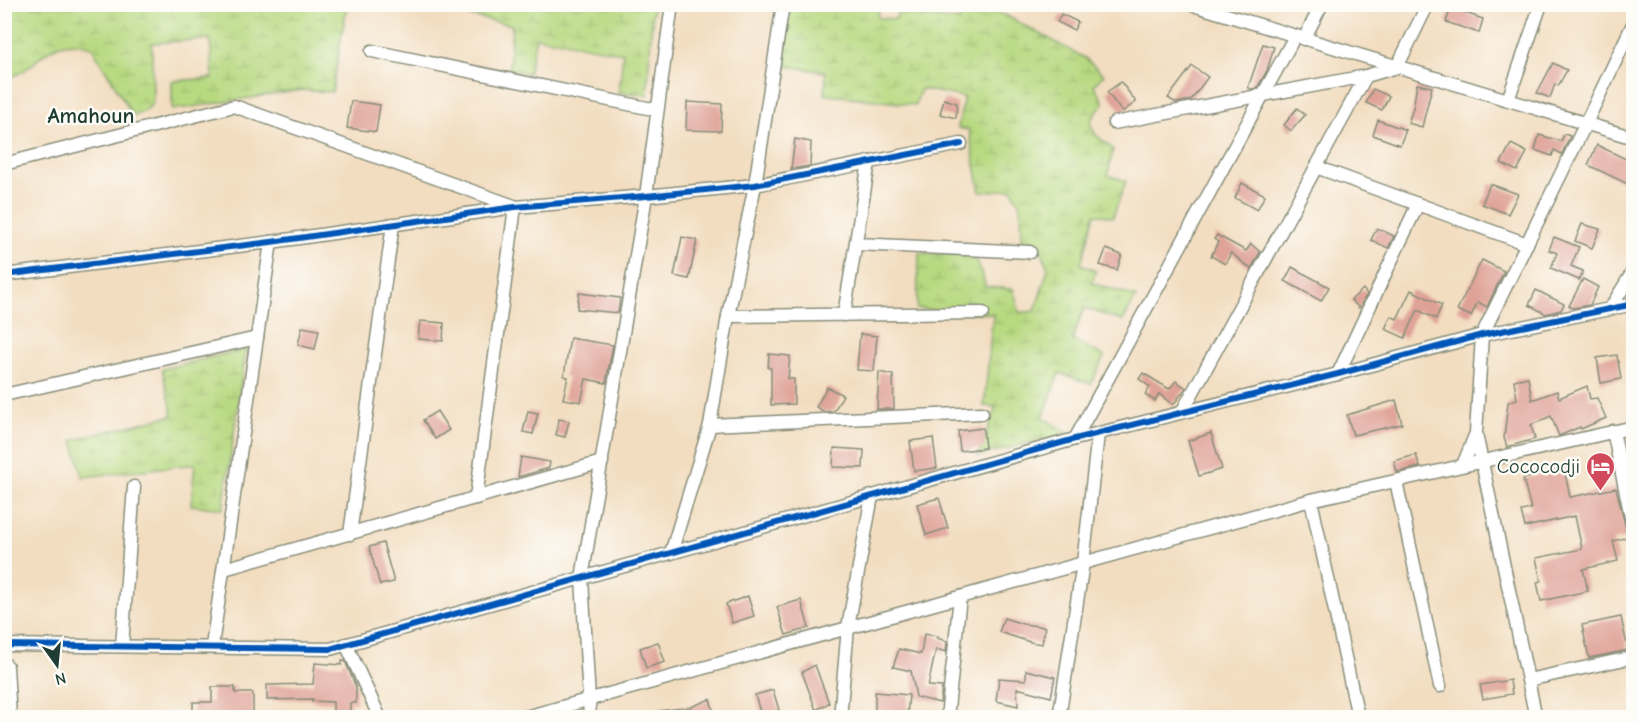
<svg xmlns="http://www.w3.org/2000/svg" width="1638" height="722" font-family="'Comic Neue',sans-serif">
  <style>
    .wetland { fill: url(#wetland-marsh); stroke: #6b8b5a; stroke-width: 1.5 }
    .building { fill: #dfa297 }
    .lines { fill: none; stroke-linecap: round; stroke-linejoin: round }
    .street-casing { stroke: #888d7a; stroke-width: 15 }
    .secondary-casing { stroke: #888d7a; stroke-width: 21 }
    .street { stroke: #fff; stroke-width: 12 }
    .secondary { stroke: #fff; stroke-width: 18 }
    .cycleway-casing { stroke: #fdfcf7; stroke-width: 10 }
    .cycleway { stroke: #0057b8; stroke-width: 6 }
    .labels { text-anchor: middle; stroke-width: 5; stroke-linejoin: round; paint-order: stroke }
    .poi-label { font-size: 20px; fill: #1f3d34; stroke: #fdfcf7; text-anchor: end }
    .quarter-label { font-size: 22px; font-weight: bold; fill: #1f3d34; stroke: #fdfcf7 }
  </style>
  <defs>
    <pattern id="wetland-marsh" width="20" height="14" patternUnits="userSpaceOnUse" patternTransform="scale(1.5)"><rect width="20" height="14" fill="#b7d980"/><path d="M1 5h8M5 5V1M11 12h8M15 12V8" fill="none" stroke="#9dbb6f"/></pattern>
  </defs>
  <rect width="100%" height="100%" fill="#fdfcf7"/>
  <filter id="ink" filterUnits="userSpaceOnUse"><feTurbulence type="fractalNoise" baseFrequency=".0167" numOctaves="2"/><feDisplacementMap in="SourceGraphic" scale="12" xChannelSelector="R" yChannelSelector="G"/><feConvolveMatrix kernelMatrix="1 2 1 2 8 2 1 2 1" color-interpolation-filters="sRGB"/></filter>
  <filter id="wash" filterUnits="userSpaceOnUse"><feTurbulence type="fractalNoise" baseFrequency=".008" numOctaves="4" result="noise"/><feDisplacementMap in="SourceGraphic" scale="24" xChannelSelector="R" yChannelSelector="G"/><feGaussianBlur stdDeviation="1.35" result="paint"/><feColorMatrix in="noise" values="0 0 0 0 0 0 0 0 0 0 0 0 0 0 0 0 0 1.4 0 .05"/><feComposite in="paint" operator="in"/></filter>
  <g filter="url(#wash)">
    <rect width="100%" height="100%" fill="#f2ddc0"/>
    <g class="wetland">
      <path d="M 5,5 L 347,5 L 332,92 L 302,90 L 172,110 L 172,81 L 213,78 L 210,39 L 152,43 L 153,103 L 145,111 L 133,116 L 92,47 C 45,30 38,74 5,78 Z"/>
      <polygon points="418,5 653,5 647,95 619,92 623,53 536,37 528,74 509,69 512,25"/>
      <polygon points="790,5 879,5 878,18 895,19 898,13 959,21 961,6 1005,15 1085,58 1104,75 1094,85 1104,103 1092,118 1091,127 1097,136 1113,149 1108,175 1126,181 1113,217 1095,214 1081,264 1096,271 1092,283 1136,297 1123,321 1084,308 1072,340 1104,356 1091,384 1059,373 1043,418 1068,433 978,456 996,407 984,406 993,314 917,309 919,253 975,255 986,287 1013,289 1020,313 1035,311 1048,269 1038,242 1022,241 1021,207 1012,189 980,192 969,130 958,128 964,97 921,89 915,105 825,94 826,72 781,65"/>
      <polygon points="246,349 223,509 191,505 195,464 83,477 73,440 173,415 162,369"/>
    </g>
    <g id="blocks">
      <g class="building">
        <polygon points="1451,8 1483,19 1479,33 1446,22"/>
        <polygon points="1061,14 1078,22 1074,30 1057,22"/>
        <polygon points="1263,44 1274,47 1267,71 1257,88 1252,89 1248,88"/>
        <polygon points="1553,63 1567,70 1558,86 1555,84 1550,98 1537,93"/>
        <polygon points="1192,66 1208,77 1191,100 1176,103 1168,98"/>
        <polygon points="1121,82 1136,102 1122,112 1107,92"/>
        <polygon points="1417,84 1432,87 1422,127 1408,123 1413,108"/>
        <polygon points="1373,89 1389,96 1382,110 1366,103"/>
        <polygon points="944,99 957,103 956,118 940,114"/>
        <polygon points="351,101 380,105 376,132 347,128"/>
        <polygon points="687,102 722,104 721,131 686,130"/>
        <polygon points="1297,108 1305,115 1291,131 1284,125"/>
        <polygon points="1378,120 1406,130 1400,145 1373,135"/>
        <polygon points="1564,134 1570,136 1562,154 1554,150 1552,156 1535,150 1539,135 1561,141"/>
        <polygon points="795,139 811,142 810,166 791,169"/>
        <polygon points="1511,144 1527,152 1517,171 1501,163"/>
        <polygon points="1597,145 1634,163 1634,187 1588,165"/>
        <polygon points="1242,183 1265,195 1257,210 1235,198"/>
        <polygon points="1490,184 1518,194 1508,214 1482,204"/>
        <polygon points="1582,224 1600,229 1592,248 1575,241"/>
        <polygon points="1377,228 1394,236 1388,248 1371,240"/>
        <polygon points="1217,235 1246,251 1251,244 1260,252 1251,269 1231,253 1225,264 1211,256 1218,242 1214,239"/>
        <polygon points="682,237 697,240 689,279 674,276"/>
        <polygon points="1554,237 1579,247 1571,266 1583,271 1579,280 1551,268 1557,253 1549,250"/>
        <polygon points="1106,249 1122,255 1117,270 1100,265"/>
        <polygon points="1482,260 1504,271 1487,307 1478,302 1471,316 1457,310"/>
        <polygon points="1292,267 1329,287 1321,301 1285,281"/>
        <polygon points="1583,279 1598,287 1590,305 1573,308 1569,306"/>
        <polygon points="1363,289 1367,294 1359,308 1351,300"/>
        <polygon points="1411,290 1442,305 1436,319 1418,310 1405,338 1385,329 1391,316 1397,319"/>
        <polygon points="1536,290 1564,304 1561,310 1546,314 1529,305"/>
        <polygon points="579,293 620,298 618,313 577,309"/>
        <polygon points="420,321 444,323 443,341 418,339"/>
        <polygon points="302,327 319,330 315,349 298,345"/>
        <polygon points="860,334 877,336 874,371 857,370"/>
        <polygon points="570,338 613,345 606,383 586,379 581,402 563,399 568,377 564,376"/>
        <polygon points="769,354 790,356 788,379 794,379 794,404 771,405 771,368 768,368"/>
        <polygon points="1617,355 1621,379 1601,383 1597,358"/>
        <polygon points="879,372 893,375 894,409 877,409"/>
        <polygon points="1143,373 1169,389 1176,381 1186,388 1173,405 1159,394 1155,401 1145,395 1150,387 1139,379"/>
        <polygon points="1528,377 1532,400 1557,391 1559,398 1587,386 1590,399 1597,398 1606,418 1581,429 1580,427 1559,436 1551,416 1531,425 1535,439 1507,447 1504,438 1508,402 1517,399 1514,380"/>
        <polygon points="827,387 843,395 834,411 825,412 816,407"/>
        <polygon points="1396,400 1402,424 1353,435 1347,415"/>
        <polygon points="437,411 449,430 435,439 423,420"/>
        <polygon points="528,411 538,413 533,434 523,432"/>
        <polygon points="559,419 569,421 565,437 556,435"/>
        <polygon points="983,428 985,448 960,451 958,431"/>
        <polygon points="1211,433 1222,469 1199,476 1188,441"/>
        <polygon points="933,438 937,468 914,471 910,441"/>
        <polygon points="834,448 864,450 863,468 833,467"/>
        <polygon points="1416,455 1420,467 1397,472 1394,461"/>
        <polygon points="521,457 550,462 549,468 518,477"/>
        <polygon points="1564,468 1570,497 1616,488 1628,537 1613,541 1618,561 1583,569 1588,591 1541,601 1537,582 1541,581 1536,558 1582,549 1575,516 1525,527 1521,511 1531,509 1523,479"/>
        <polygon points="939,498 948,528 926,535 917,504"/>
        <polygon points="383,543 394,582 380,585 369,547"/>
        <polygon points="748,596 754,616 732,623 726,604"/>
        <polygon points="801,600 809,628 786,635 777,607"/>
        <polygon points="1621,617 1628,650 1589,658 1582,625"/>
        <polygon points="1004,618 1023,624 1045,627 1042,644 1030,642 999,632"/>
        <polygon points="924,634 938,636 937,638 947,641 946,652 936,649 928,686 942,687 940,703 916,697 911,671 893,667 899,649 921,654"/>
        <polygon points="658,642 665,662 646,668 640,648"/>
        <polygon points="342,661 345,661 356,687 356,703 350,703 350,717 333,717 333,702 312,701 313,699 267,700 267,685 313,684 315,663 342,665"/>
        <polygon points="815,665 829,703 816,710 802,672"/>
        <polygon points="1026,670 1055,677 1051,697 1017,688 1018,706 996,701 999,678 1026,680"/>
        <polygon points="1510,680 1512,694 1483,699 1480,685"/>
        <polygon points="212,687 235,687 235,693 253,693 253,717 193,717 193,702 212,702"/>
        <polygon points="773,690 779,710 761,715 755,695"/>
        <polygon points="875,692 909,695 907,716 875,714"/>
        <polygon points="710,699 715,717 659,717 658,711 691,707"/>
      </g>
    </g>
  </g>
  <g filter="url(#ink)">
    <use href="#blocks" fill-opacity="0" stroke="#888d7a" stroke-width="1.5"/>
    <g class="lines">
      <defs>
        <g id="street">
          <polyline points="1190,4 1634,138"/>
          <polyline points="1304,39 1322,4"/>
          <polyline points="372,51 657,110"/>
          <polyline points="1508,100 1541,4"/>
          <polyline points="1114,123 1366,76 1397,67 1428,4"/>
          <polyline points="4,164 234,106 514,206"/>
          <polyline points="1316,167 1527,244"/>
          <polyline points="856,244 1030,252"/>
          <polyline points="4,275 271,242 515,207 646,196 755,185 961,144"/>
          <polyline points="1610,309 1634,270"/>
          <polyline points="844,315 869,162"/>
          <polyline points="728,316 983,313"/>
          <polyline points="1338,374 1418,204"/>
          <polyline points="4,395 257,338"/>
          <polyline points="1182,412 1366,76"/>
          <polyline points="710,425 982,413"/>
          <polyline points="1613,431 1634,531"/>
          <polyline points="1476,434 1536,718"/>
          <polyline points="1075,439 1295,36"/>
          <polyline points="1463,465 1476,433 1482,335 1586,123 1634,22"/>
          <polyline points="1396,481 1440,686"/>
          <polyline points="476,498 515,207"/>
          <polyline points="1311,500 1358,717"/>
          <polyline points="350,534 393,224"/>
          <polyline points="671,553 710,425 728,316 755,185 783,4"/>
          <polyline points="224,569 602,462"/>
          <polyline points="346,644 380,718"/>
          <polyline points="4,645 330,649 1075,439 1338,374 1482,335 1634,304"/>
          <polyline points="122,646 134,487"/>
          <polyline points="212,646 271,242"/>
          <polyline points="1528,680 1634,657"/>
          <polyline points="522,718 1311,500 1634,427"/>
          <polyline points="590,718 582,578 646,196 672,4"/>
          <polyline points="840,718 848,627 872,496"/>
          <polyline points="947,718 960,597"/>
          <polyline points="1059,718 1083,563 1098,434"/>
        </g>
        <polyline id="secondary" points="4,667 7,718"/>
      </defs>
      <use href="#street" class="street-casing"/>
      <use href="#secondary" class="secondary-casing"/>
      <use href="#street" class="street"/>
      <use href="#secondary" class="secondary"/>
      <defs>
        <g id="cycleway">
          <polyline points="4,275 271,242 515,207 646,196 755,185 961,144"/>
          <polyline points="4,645 330,649 1075,439 1338,374 1482,335 1634,304"/>
        </g>
      </defs>
      <use href="#cycleway" class="cycleway-casing"/>
      <use href="#cycleway" class="cycleway"/>
    </g>
  </g>
  <defs>
    <symbol id="hotel-pin" viewBox="-11 -11 22 30"><path d="M0 17L-7.5 6A9.5 9.5 0 1 1 7.5 6Z" fill="#d1495b" stroke="#fdfcf7"/><path d="M-6-4.5h1.5V1H6V5H4.5V3h-9V5H-6ZM-4 0a1.8 1.8 0 1 1 3.6 0ZM.5 0V-2.5h3Q6-2.5 6 0Z" fill="#fff"/></symbol>
  </defs>
  <g fill-rule="evenodd">
    <use href="#hotel-pin" x="1584" y="450" width="33" height="45"/>
  </g>
  <g class="labels">
    <g class="poi-label">
      <text x="1580" y="473">Cococodji</text>
    </g>
    <g class="quarter-label">
      <text x="91" y="123">Amahoun</text>
    </g>
  </g>
  <rect width="1638" height="722" fill="none" stroke="#fdfcf7" stroke-width="24"/>
  <g transform="translate(57 665) rotate(165)" stroke="#fdfcf7" stroke-width="4.5" paint-order="stroke">
  <path d="M0-4.5L10 22L0 15L-10 22Z" fill="#1f3d34"/>
  <text y="-9" font-size="16" font-weight="bold" text-anchor="middle" fill="#1f3d34">N</text>
  </g>
</svg>
